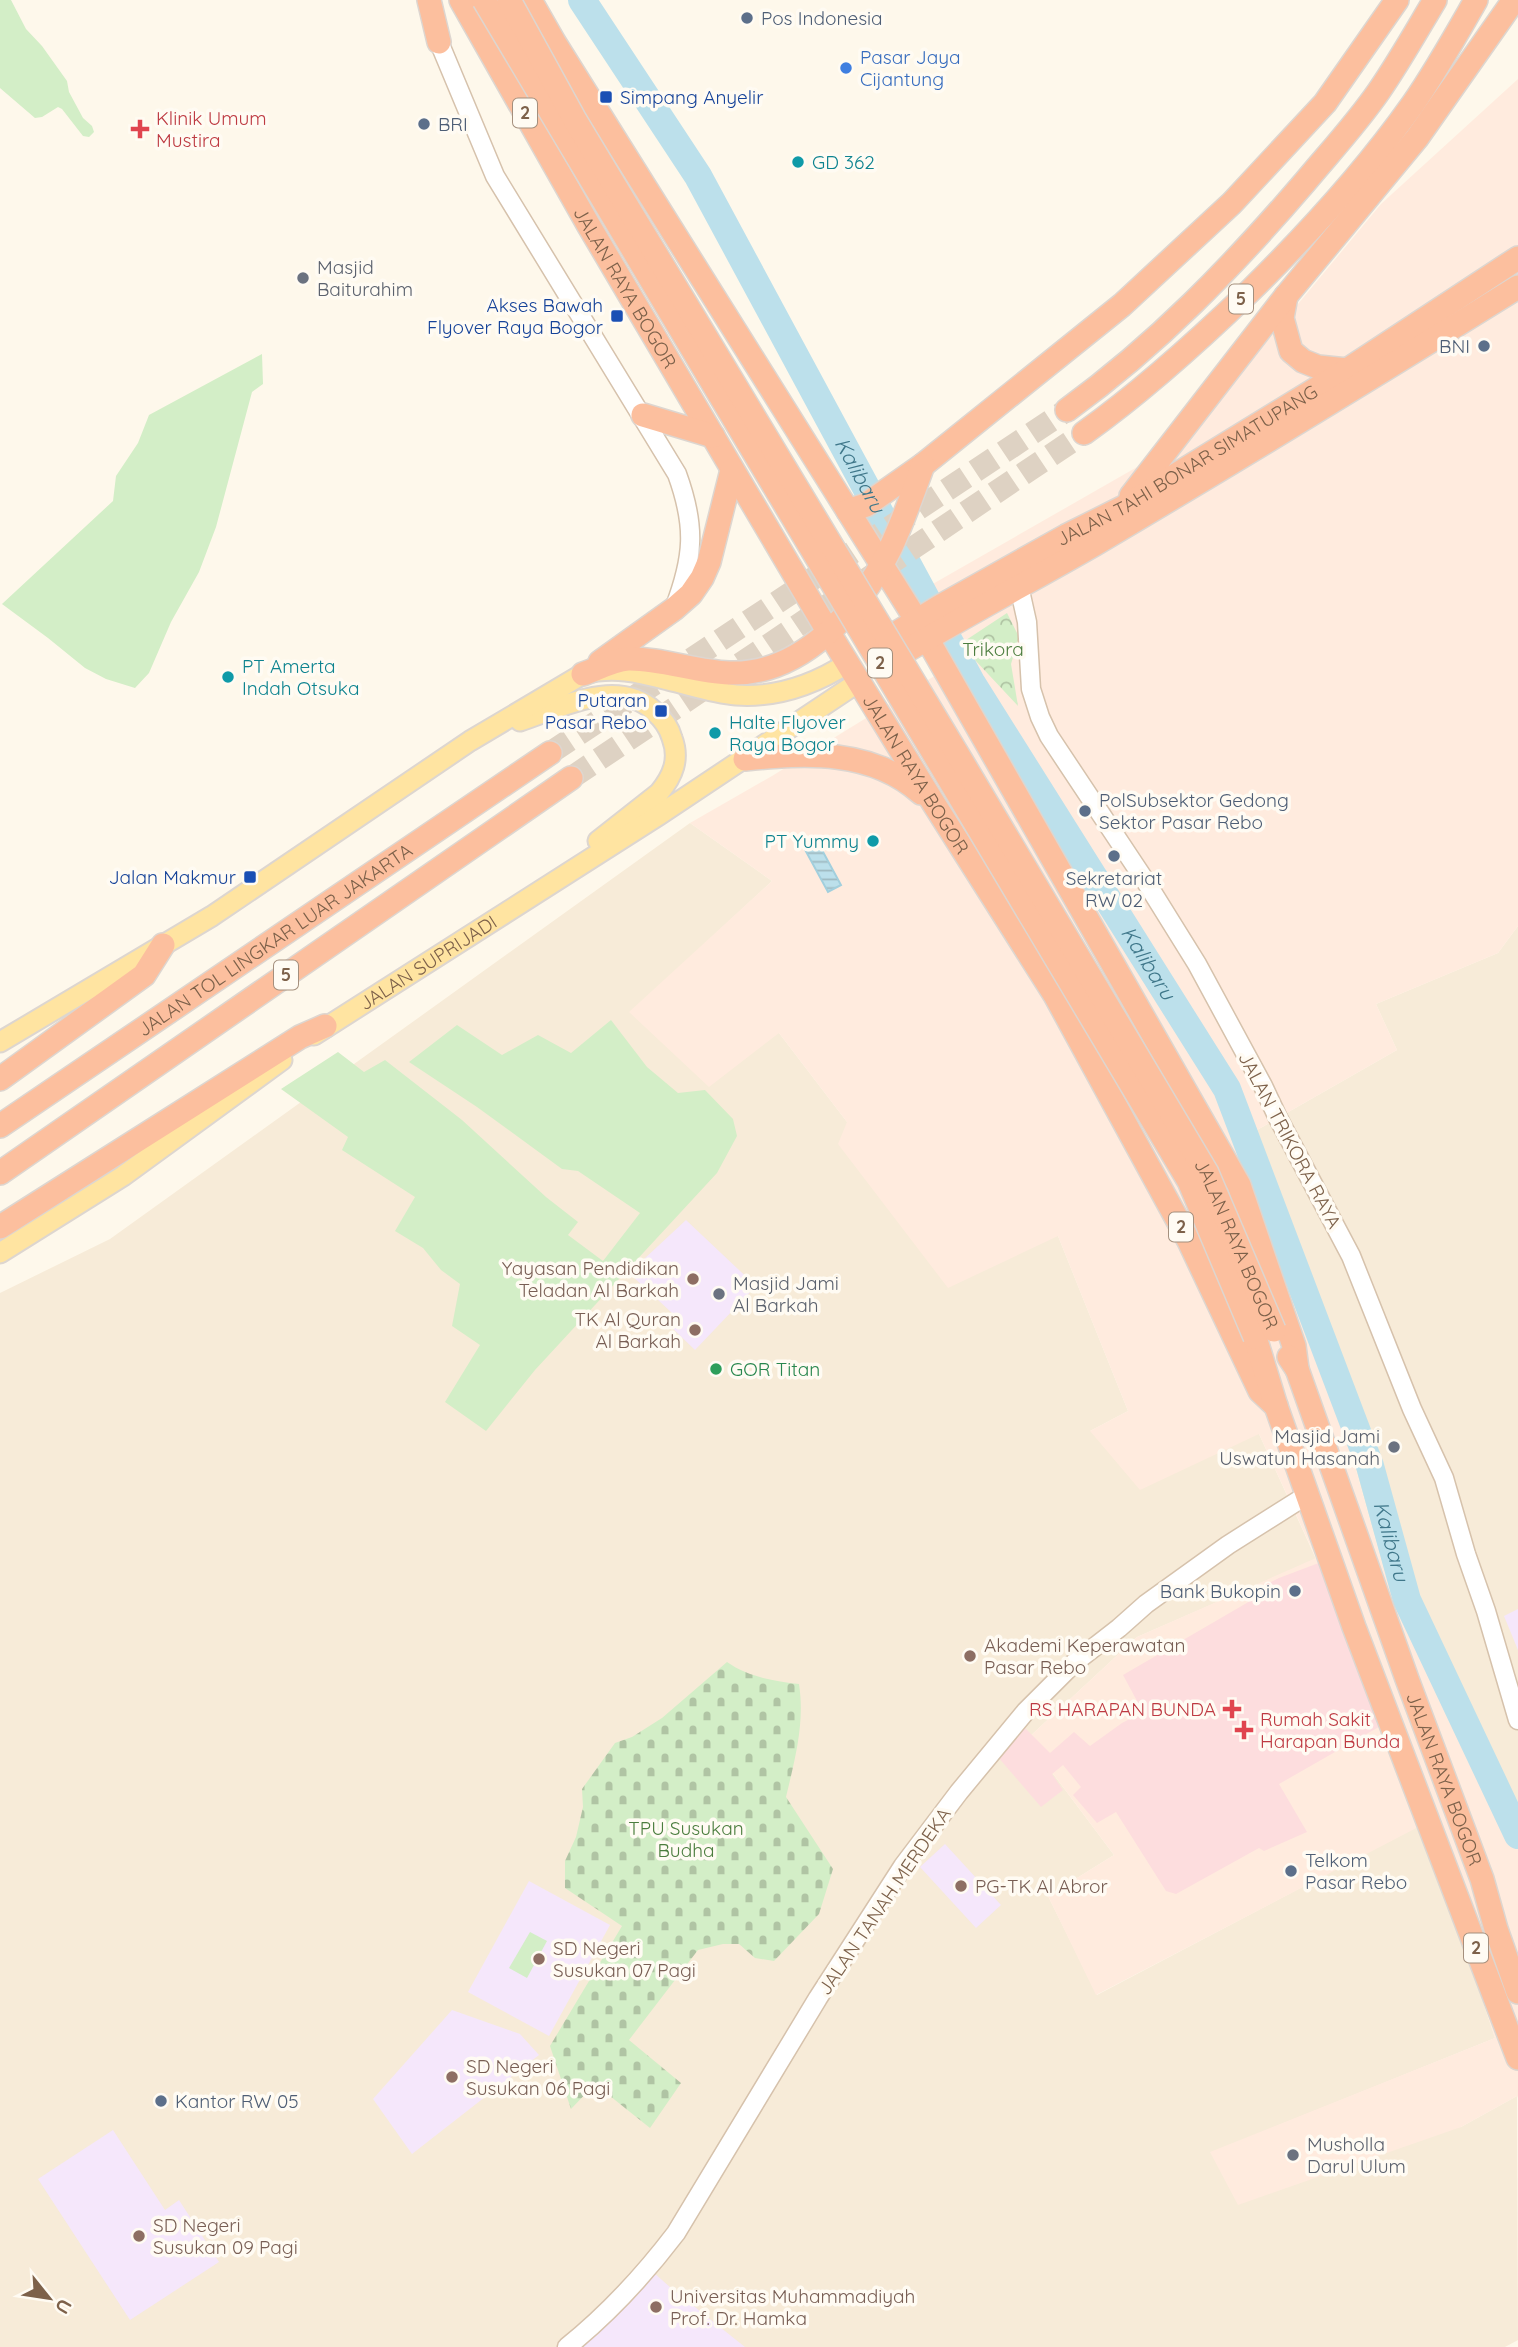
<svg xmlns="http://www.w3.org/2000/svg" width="1518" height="2347" font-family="Quicksand,sans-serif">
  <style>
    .residential { fill: #f7ebd8 }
    .commercial { fill: #ffebde }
    .education { fill: #f5e7fb }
    .medical { fill: #fdddde }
    .green { fill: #d3eec7 }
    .forest { fill: url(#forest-crowns) }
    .cemetery { fill: url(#cemetery-stones) }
    .water { fill: url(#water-rules); stroke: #a2cfdd; stroke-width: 2 }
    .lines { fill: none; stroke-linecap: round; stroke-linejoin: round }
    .river { stroke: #bce0eb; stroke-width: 28 }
    .highway-tunnel { stroke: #ded2c3; stroke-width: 23; stroke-dasharray: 23 11; stroke-linecap: butt }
    .secondary-casing { stroke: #d6c2ac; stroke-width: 21 }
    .primary-casing { stroke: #ddd6d0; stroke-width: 23 }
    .highway-casing { stroke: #ddd6d0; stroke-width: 26 }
    .secondary { stroke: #fff; stroke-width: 18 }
    .primary { stroke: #ffe4a1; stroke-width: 19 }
    .highway { stroke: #fcbf9e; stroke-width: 23 }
    .highway-bridge-casing { stroke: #ddd6d0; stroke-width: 26; stroke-linecap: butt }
    .highway-bridge { stroke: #fcbf9e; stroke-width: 23 }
    .service-dot { fill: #5c6f8a; stroke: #fffbf3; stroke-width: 2.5 }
    .shop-dot { fill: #3f7fe0; stroke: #fffbf3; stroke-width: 2.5 }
    .transit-dot { fill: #1a4fb4; stroke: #fffbf3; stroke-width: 2.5 }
    .health-dot { fill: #e0444e; stroke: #fffbf3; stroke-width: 2.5 }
    .culture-dot { fill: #0f9aa8; stroke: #fffbf3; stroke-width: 2.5 }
    .worship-dot { fill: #6b7280; stroke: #fffbf3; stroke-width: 2.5 }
    .education-dot { fill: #8d6e63; stroke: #fffbf3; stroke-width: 2.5 }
    .leisure-dot { fill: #2e9e5b; stroke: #fffbf3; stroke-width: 2.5 }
    .labels { text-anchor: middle; stroke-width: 7; stroke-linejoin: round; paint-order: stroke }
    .shield { fill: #fffbf3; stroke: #a48f7d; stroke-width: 2 }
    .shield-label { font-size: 18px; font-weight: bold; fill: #7d614a }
    .service-label { font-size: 19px; fill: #4e5e75; stroke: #fffbf3; text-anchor: start }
    .shop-label { font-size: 19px; fill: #366cbe; stroke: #fffbf3; text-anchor: start }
    .transit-label { font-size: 19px; fill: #164399; stroke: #fffbf3; text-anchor: end }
    .health-label { font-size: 19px; fill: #be3a42; stroke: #fffbf3; text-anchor: start }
    .culture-label { font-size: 19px; fill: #0d838f; stroke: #fffbf3; text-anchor: start }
    .worship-label { font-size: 19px; fill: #5b616d; stroke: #fffbf3; text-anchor: start }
    .street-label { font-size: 19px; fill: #7d614a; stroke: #fffbf3 }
    .park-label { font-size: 19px; fill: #4b7d3e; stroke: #fffbf3 }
    .education-label { font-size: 19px; fill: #785e54; stroke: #fffbf3; text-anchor: start }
    .leisure-label { font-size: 19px; fill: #27864d; stroke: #fffbf3; text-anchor: start }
    .water-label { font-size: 21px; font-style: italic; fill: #3f778a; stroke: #fffbf3 }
  </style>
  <defs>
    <pattern id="forest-crowns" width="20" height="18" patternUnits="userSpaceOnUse" patternTransform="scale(1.75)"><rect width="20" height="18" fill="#d3eec7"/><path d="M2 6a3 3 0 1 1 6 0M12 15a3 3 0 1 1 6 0" fill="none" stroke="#b0c4a4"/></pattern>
    <pattern id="cemetery-stones" width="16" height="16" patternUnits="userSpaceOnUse" patternTransform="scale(1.75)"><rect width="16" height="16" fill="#d3eec7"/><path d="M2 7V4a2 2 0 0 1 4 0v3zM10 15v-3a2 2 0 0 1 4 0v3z" fill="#b0c4a4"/></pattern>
    <pattern id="water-rules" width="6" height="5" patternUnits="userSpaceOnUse" patternTransform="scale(1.75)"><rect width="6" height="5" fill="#bce0eb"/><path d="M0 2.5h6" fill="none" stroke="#9eb9c0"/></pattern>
  </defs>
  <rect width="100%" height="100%" fill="#fef8eb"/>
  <g class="residential">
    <polygon points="690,823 772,881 630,1013 779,1033 847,1122 1058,1236 1128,1411 1090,1431 1259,1434 1316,1559 1137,1637 1027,1739 1114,1855 1048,1896 1097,1995 1424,1823 1495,2038 1210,2153 1461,2127 1517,2096 1518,2340 1505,2347 0,2347 0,1293 110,1239"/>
    <polygon points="1518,926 1518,1832 1384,1570 1305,1287 1243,1138 1397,1050 1376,1004 1498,953"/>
  </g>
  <polygon class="commercial" points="1518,79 1518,926 1498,953 1376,1004 1397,1050 1243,1138 1305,1287 1384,1570 1518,1832 1518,2098 1517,2096 1461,2127 1238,2205 1210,2152 1495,2038 1424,1824 1096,1995 1048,1896 1114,1855 1027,1739 1137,1637 1316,1558 1259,1434 1140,1490 1090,1431 1128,1411 1058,1236 948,1288 838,1144 847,1122 779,1033 709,1087 629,1012 772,881 690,823 772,776 962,659 924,589 1186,439 1381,204"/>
  <g class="education">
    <polygon points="686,1220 756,1286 695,1350 665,1321 672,1313 629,1273"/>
    <polygon points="1518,1609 1518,1650 1504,1616"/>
    <polygon points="945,1844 1001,1905 976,1928 920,1867"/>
    <polygon points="529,1881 610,1925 549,2036 468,1992"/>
    <polygon points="452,2010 520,2034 539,2055 412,2154 373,2099"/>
    <polygon points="113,2130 165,2210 179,2200 219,2262 130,2320 38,2179"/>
    <polygon points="653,2272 671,2288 745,2347 575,2347"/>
  </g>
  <polygon class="medical" points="1324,1561 1384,1724 1279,1784 1307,1832 1264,1851 1259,1848 1176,1894 1166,1891 1116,1812 1097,1823 1073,1795 1081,1787 1063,1765 1052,1774 1063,1790 1041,1807 998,1757 1024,1727 1050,1753 1074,1732 1090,1746 1122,1723 1143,1712 1123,1675 1257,1597 1255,1590 1279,1578"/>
  <g class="green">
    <polygon points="0,0 11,0 26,29 42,46 67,81 69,92 83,118 92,126 94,132 89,137 83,136 62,109 58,107 42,117 35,118 0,88"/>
    <polygon points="262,354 263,384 252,392 216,527 199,572 171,622 149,673 135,688 106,679 85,668 48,638 2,604 113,501 116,476 138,443 149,415"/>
    <polygon points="611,1020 647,1067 678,1093 705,1090 733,1119 737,1136 717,1173 535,1370 486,1431 445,1402 480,1345 452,1326 460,1284 441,1270 423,1248 395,1231 415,1197 342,1150 348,1137 281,1089 338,1052 364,1072 385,1060 462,1120 546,1197 578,1222 568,1235 603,1261 640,1213 578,1171 562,1169 477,1107 409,1062 457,1025 502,1055 538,1035 571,1053"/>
    <polygon points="530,1932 547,1941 527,1978 509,1968"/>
  </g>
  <polygon class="forest" points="1007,613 1019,637 1011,664 1018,706 960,644"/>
  <path class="cemetery" d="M 727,1662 C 748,1677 774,1681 799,1684 C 805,1723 795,1759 786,1797 L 833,1869 L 819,1914 L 774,1961 L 755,1958 L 739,1944 L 723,1944 L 698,1950 L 629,2040 L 681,2083 L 650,2128 L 595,2084 L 571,2109 L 550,2046 L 622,1926 L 565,1888 L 565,1861 L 576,1837 L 583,1807 L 582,1789 L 615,1743 L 632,1737 L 662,1718 Z"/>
  <polygon class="water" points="816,839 841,885 828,892 803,846"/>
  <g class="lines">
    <path class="river" id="s1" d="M 582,0 L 698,176 L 971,682 L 1227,1089 L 1370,1466 L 1407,1600 L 1518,1835"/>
    <g class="highway-tunnel">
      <polyline points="550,753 1067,410"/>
      <polyline points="571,778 1084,433"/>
    </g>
    <defs>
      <g id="secondary">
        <path d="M 439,42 L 495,176 L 677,474 C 696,526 694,557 674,609"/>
        <polyline points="1019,586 1027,622 1031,689 1040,717 1049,736 1146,882 1197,964 1263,1086 1278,1118 1351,1256 1412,1409 1444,1478 1466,1554 1486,1611 1518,1720"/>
        <path d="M 567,2347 C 608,2314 644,2275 676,2233 L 818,1998 L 903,1866 L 959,1792 L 1026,1711 L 1074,1663 L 1119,1628 L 1146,1604 L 1228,1545 L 1307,1495"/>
      </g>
      <g id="primary">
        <path d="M 520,721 C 560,708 617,677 654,711 C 662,718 669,727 672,738 C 680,759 673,776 659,793 L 598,841"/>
        <path id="s2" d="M 314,1035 L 659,815 L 860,681"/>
        <path d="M 0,1042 L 212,916 L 470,741 L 583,674 C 613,666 638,672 668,680 C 690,685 713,693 736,695 C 776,698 815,684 848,663"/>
        <polyline points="0,1253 123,1176 282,1060"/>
      </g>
      <g id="highway">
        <polyline points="429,0 439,42"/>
        <path id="s3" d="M 461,0 L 589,226 L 829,633 L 934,804 L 1055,995 L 1189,1241 L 1260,1391 L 1276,1406"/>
        <polyline points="530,0 554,42 917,621 1239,1185 1294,1346 1297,1369"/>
        <polyline points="1286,296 1282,318 1291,351 1303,361 1318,367 1347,370"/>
        <path d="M 1067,410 C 1158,344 1232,267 1305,182 C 1330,152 1357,123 1379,91 C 1399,62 1417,30 1435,0"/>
        <polyline points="643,415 713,436"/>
        <path d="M 1084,433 C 1143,391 1197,342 1249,292 C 1308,234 1365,172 1413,104 C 1436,71 1456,35 1476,0"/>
        <polyline points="1131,496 1286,296 1417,138 1514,0"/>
        <polyline points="848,511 866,505 923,465 1122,305 1232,203 1325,103 1397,0"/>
        <path id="s4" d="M 872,648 L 939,607 L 1066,536 L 1122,508 L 1347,370 L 1518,258"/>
        <polyline points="600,662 674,609 691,594 702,578 709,562 732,470"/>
        <path d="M 883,665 C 952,622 1024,585 1095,544 C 1237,460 1378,374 1518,287"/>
        <path d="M 583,674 C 597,669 613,660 628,659 C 659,658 697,672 729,673 C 802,676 860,609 890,549 C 903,522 913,493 923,465"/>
        <path d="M 745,759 C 807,753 872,749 921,793"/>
        <polyline points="0,1079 144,975 163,945"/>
        <path id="s5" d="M 0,1126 L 550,753"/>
        <polyline points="0,1173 571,778"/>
        <polyline points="0,1227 300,1037 325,1026"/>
        <polyline points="1255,1337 1276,1406 1354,1627 1518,2058"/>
        <path id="s6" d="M 1289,1357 L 1297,1369 L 1407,1679 L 1482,1879 L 1496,1929 L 1518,1992"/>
      </g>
    </defs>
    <use href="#secondary" class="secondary-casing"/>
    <use href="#primary" class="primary-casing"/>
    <use href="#highway" class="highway-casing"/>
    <use href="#secondary" class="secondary"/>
    <use href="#primary" class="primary"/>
    <use href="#highway" class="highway"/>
    <defs>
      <g id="highway-bridge">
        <polyline points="484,0 1189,1181 1255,1337"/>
        <path id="s7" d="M 509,0 L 575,120 L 961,760 L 1207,1173 L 1274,1330"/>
      </g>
    </defs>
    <use href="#highway-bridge" class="highway-bridge-casing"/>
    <use href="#highway-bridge" class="highway-bridge"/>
  </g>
  <g class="service-dot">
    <circle cx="747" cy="18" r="7"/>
    <circle cx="424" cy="124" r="7"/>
    <circle cx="1484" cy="346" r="7"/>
    <circle cx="1085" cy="811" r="7"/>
    <circle cx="1114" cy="856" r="7"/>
    <circle cx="1295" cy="1591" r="7"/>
    <circle cx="1291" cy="1871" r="7"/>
    <circle cx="161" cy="2101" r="7"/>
  </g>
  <circle class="shop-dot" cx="846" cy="68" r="7"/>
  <g class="transit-dot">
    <rect x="599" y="90" width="14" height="14" rx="3.5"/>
    <rect x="610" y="309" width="14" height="14" rx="3.5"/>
    <rect x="654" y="704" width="14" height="14" rx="3.5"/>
    <rect x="243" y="870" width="14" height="14" rx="3.5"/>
  </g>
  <g class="health-dot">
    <path d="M136.5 118.5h7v7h7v7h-7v7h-7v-7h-7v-7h7z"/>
    <path d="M1228.5 1698.5h7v7h7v7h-7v7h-7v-7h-7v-7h7z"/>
    <path d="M1240.5 1719.5h7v7h7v7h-7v7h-7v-7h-7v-7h7z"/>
  </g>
  <g class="culture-dot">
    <circle cx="798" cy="162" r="7"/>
    <circle cx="228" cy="677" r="7"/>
    <circle cx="715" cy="733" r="7"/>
    <circle cx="873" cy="841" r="7"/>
  </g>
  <g class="worship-dot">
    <circle cx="303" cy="278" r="7"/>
    <circle cx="719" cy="1294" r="7"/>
    <circle cx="1394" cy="1447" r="7"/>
    <circle cx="1293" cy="2155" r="7"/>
  </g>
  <g class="education-dot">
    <circle cx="693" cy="1279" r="7"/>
    <circle cx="695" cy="1330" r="7"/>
    <circle cx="970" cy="1656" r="7"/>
    <circle cx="961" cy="1886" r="7"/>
    <circle cx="539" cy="1959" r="7"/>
    <circle cx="452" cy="2077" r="7"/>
    <circle cx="139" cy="2236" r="7"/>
    <circle cx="656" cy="2307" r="7"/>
  </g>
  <circle class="leisure-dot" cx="716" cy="1369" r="7"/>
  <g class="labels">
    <g class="shield">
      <rect x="513" y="98.5" width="24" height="29" rx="5"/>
      <rect x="1229" y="284.5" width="24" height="29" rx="5"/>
      <rect x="868" y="648.5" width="24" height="29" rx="5"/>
      <rect x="274" y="960.5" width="24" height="29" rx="5"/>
      <rect x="1169" y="1212.5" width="24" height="29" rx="5"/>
      <rect x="1464" y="1933.5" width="24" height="29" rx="5"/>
    </g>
    <g class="shield-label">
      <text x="525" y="119">2</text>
      <text x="1241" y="305">5</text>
      <text x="880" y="669">2</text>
      <text x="286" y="981">5</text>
      <text x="1181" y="1233">2</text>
      <text x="1476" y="1954">2</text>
    </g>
    <g class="service-label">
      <text x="761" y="25">Pos Indonesia</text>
      <text x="438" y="131">BRI</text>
      <text x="1470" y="353" text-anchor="end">BNI</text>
      <text x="1099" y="807">PolSubsektor Gedong<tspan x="1099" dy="22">Sektor Pasar Rebo</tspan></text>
      <text x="1114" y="885" text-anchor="middle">Sekretariat<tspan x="1114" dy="22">RW 02</tspan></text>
      <text x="1281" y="1598" text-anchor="end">Bank Bukopin</text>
      <text x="1305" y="1867">Telkom<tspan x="1305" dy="22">Pasar Rebo</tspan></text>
      <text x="175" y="2108">Kantor RW 05</text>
    </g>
    <g class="shop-label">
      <text x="860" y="64">Pasar Jaya<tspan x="860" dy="22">Cijantung</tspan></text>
    </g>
    <g class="transit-label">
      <text x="620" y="104" text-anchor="start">Simpang Anyelir</text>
      <text x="603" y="312">Akses Bawah<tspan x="603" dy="22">Flyover Raya Bogor</tspan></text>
      <text x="647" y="707">Putaran<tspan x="647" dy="22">Pasar Rebo</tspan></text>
      <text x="236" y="884">Jalan Makmur</text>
    </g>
    <g class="health-label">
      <text x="156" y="125">Klinik Umum<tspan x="156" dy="22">Mustira</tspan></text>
      <text x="1216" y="1716" text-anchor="end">RS HARAPAN BUNDA</text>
      <text x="1260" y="1726">Rumah Sakit<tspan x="1260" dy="22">Harapan Bunda</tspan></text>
    </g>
    <g class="culture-label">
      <text x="812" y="169">GD 362</text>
      <text x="242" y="673">PT Amerta<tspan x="242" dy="22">Indah Otsuka</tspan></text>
      <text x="729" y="729">Halte Flyover<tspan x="729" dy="22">Raya Bogor</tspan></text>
      <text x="859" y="848" text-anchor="end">PT Yummy</text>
    </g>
    <g class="worship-label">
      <text x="317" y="274">Masjid<tspan x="317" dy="22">Baiturahim</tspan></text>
      <text x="733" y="1290">Masjid Jami<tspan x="733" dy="22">Al Barkah</tspan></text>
      <text x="1380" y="1443" text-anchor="end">Masjid Jami<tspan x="1380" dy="22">Uswatun Hasanah</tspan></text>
      <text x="1307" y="2151">Musholla<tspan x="1307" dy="22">Darul Ulum</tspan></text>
    </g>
    <g class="street-label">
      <text dy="7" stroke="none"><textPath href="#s3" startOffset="331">JALAN RAYA BOGOR</textPath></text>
      <text dy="7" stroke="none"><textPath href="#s4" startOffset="364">JALAN TAHI BONAR SIMATUPANG</textPath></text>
      <text dy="7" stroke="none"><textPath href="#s3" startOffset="898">JALAN RAYA BOGOR</textPath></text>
      <text dy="7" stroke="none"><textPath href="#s5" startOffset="332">JALAN TOL LINGKAR LUAR JAKARTA</textPath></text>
      <text dy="7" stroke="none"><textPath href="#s2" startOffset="135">JALAN SUPRIJADI</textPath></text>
      <text transform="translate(1290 1140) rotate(62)" y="7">JALAN TRIKORA RAYA</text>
      <text dy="7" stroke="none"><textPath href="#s7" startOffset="1442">JALAN RAYA BOGOR</textPath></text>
      <text dy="7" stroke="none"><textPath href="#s6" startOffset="450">JALAN RAYA BOGOR</textPath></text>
      <text transform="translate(884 1901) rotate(-56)" y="7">JALAN TANAH MERDEKA</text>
    </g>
    <g class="park-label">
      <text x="993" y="656">Trikora</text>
      <text x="686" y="1835">TPU Susukan<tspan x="686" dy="22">Budha</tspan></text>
    </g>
    <g class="education-label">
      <text x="679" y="1275" text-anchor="end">Yayasan Pendidikan<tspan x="679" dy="22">Teladan Al Barkah</tspan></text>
      <text x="681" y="1326" text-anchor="end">TK Al Quran<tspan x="681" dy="22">Al Barkah</tspan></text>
      <text x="984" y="1652">Akademi Keperawatan<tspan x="984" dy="22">Pasar Rebo</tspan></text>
      <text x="975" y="1893">PG-TK Al Abror</text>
      <text x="553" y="1955">SD Negeri<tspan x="553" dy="22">Susukan 07 Pagi</tspan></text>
      <text x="466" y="2073">SD Negeri<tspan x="466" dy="22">Susukan 06 Pagi</tspan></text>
      <text x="153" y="2232">SD Negeri<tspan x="153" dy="22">Susukan 09 Pagi</tspan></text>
      <text x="670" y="2303">Universitas Muhammadiyah<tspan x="670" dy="22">Prof. Dr. Hamka</tspan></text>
    </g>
    <g class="leisure-label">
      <text x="730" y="1376">GOR Titan</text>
    </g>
    <g class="water-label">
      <text dy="7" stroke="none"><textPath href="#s1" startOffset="551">Kalibaru</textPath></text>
      <text dy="7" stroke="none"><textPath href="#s1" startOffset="1118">Kalibaru</textPath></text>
      <text dy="7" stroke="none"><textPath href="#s1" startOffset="1748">Kalibaru</textPath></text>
    </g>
  </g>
  <g transform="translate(49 2298) rotate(120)" stroke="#fffbf3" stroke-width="5" paint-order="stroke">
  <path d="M0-5L12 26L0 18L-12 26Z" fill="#7d614a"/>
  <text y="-10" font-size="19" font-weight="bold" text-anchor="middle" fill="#7d614a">U</text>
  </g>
</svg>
